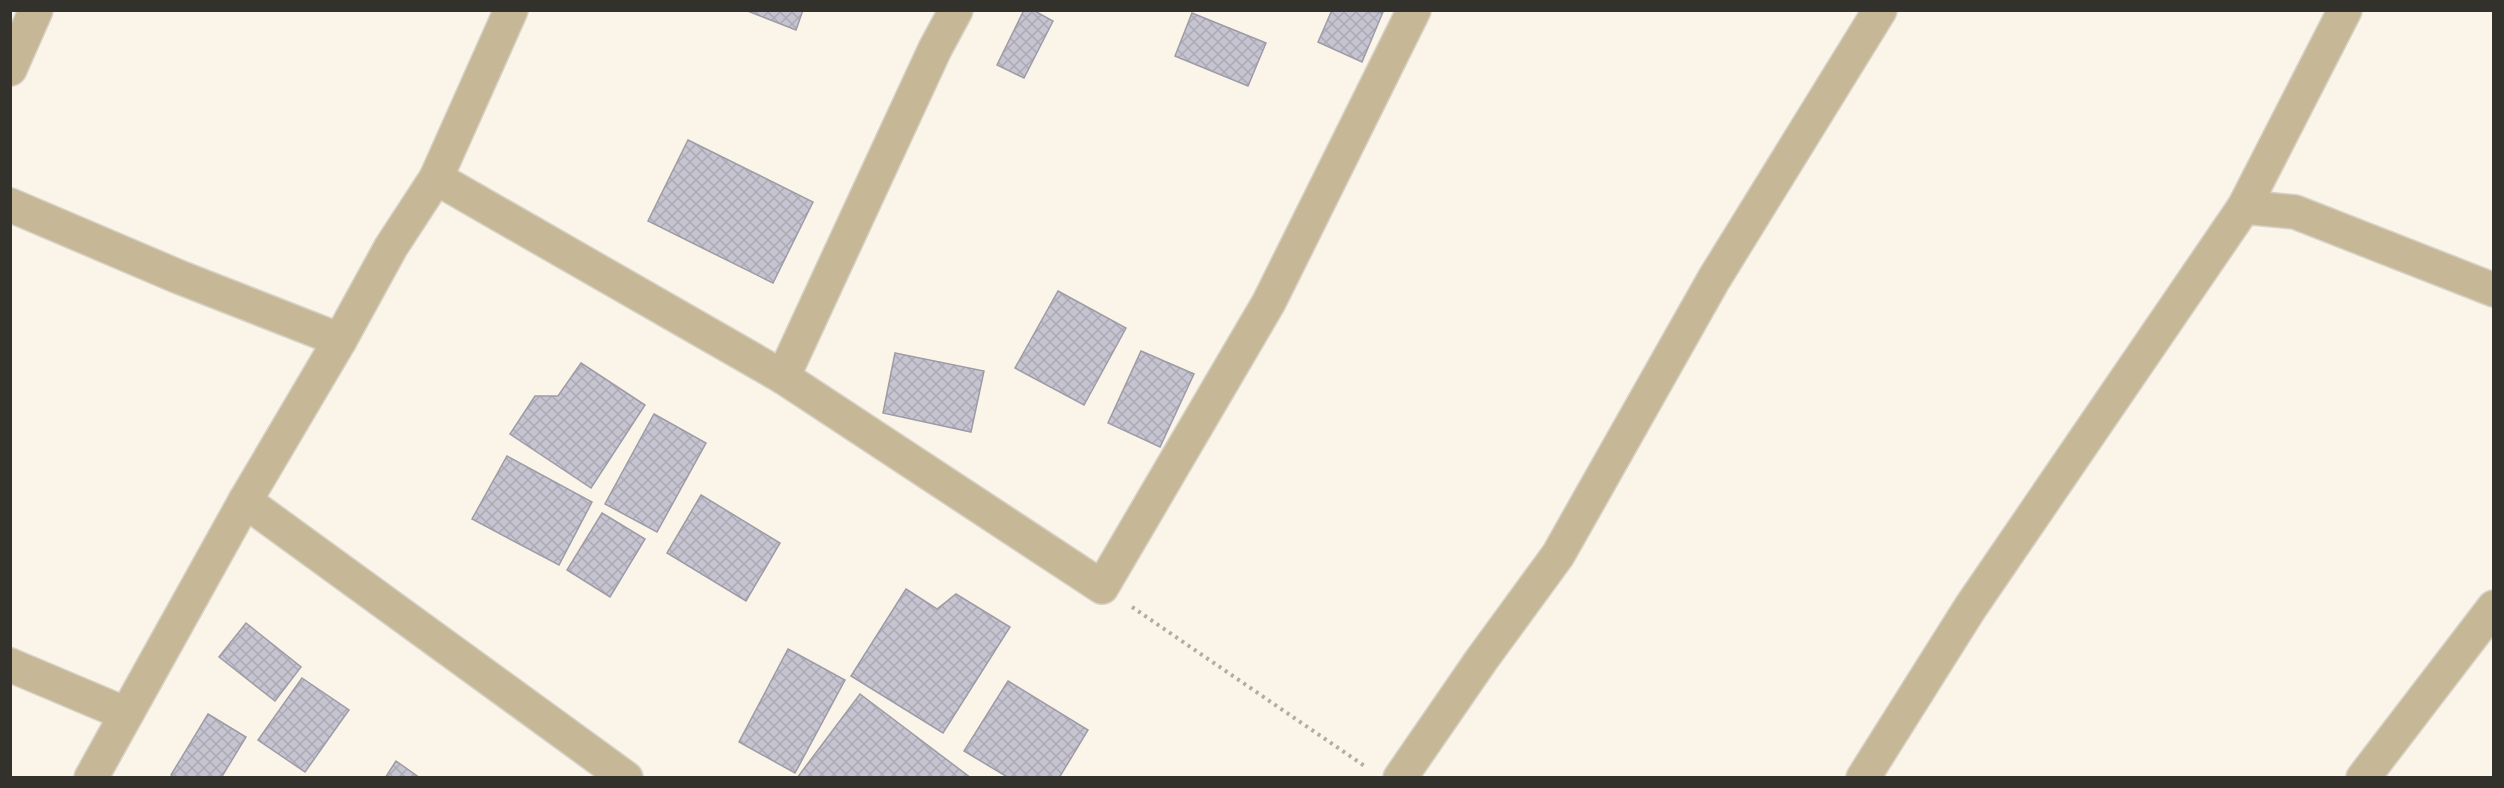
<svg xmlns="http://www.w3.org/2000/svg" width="2504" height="788" font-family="Signika,sans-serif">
<defs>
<pattern id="building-cross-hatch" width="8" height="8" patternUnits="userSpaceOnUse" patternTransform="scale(1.5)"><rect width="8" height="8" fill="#c7c4d1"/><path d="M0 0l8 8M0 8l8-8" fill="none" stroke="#aba9b4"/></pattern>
</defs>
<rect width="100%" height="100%" fill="#fbf5e9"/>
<g fill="url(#building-cross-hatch)" stroke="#9d9ba7" stroke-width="1.5">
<path d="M745 10H803L796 30Z"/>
<path d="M1024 10H1033L1053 21 1024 78 997 65Z"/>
<path d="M1332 10 1383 12 1362 62 1318 42Z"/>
<path d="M1192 13 1266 43 1248 86 1175 56Z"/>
<path d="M688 140 813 202 773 283 648 221Z"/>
<path d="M1058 291 1126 328 1084 405 1015 368Z"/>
<path d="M1141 351 1194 374 1160 447 1108 423Z"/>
<path d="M895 353 984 371 971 432 883 413Z"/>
<path d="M581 363 645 405 591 488 510 434 535 396H558Z"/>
<path d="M654 414 706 443 657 532 605 504Z"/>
<path d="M507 456 592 502 559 565 472 519Z"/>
<path d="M701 495 780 543 746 601 667 553Z"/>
<path d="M602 513 645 539 610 597 567 570Z"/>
<path d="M906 589 937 609 956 594 1010 627 943 733 851 676Z"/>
<path d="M246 623 301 667 275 701 219 657Z"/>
<path d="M788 649 845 680 795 773 739 742Z"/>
<path d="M302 678 349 710 305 772 258 740Z"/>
<path d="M1008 681 1088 730 1059 778H1009L964 751Z"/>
<path d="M860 694 971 778H797Z"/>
<path d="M208 714 246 737 221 778H174L171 775Z"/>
<path d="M396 761 420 778H385Z"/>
</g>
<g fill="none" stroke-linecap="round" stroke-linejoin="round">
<defs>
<g id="minor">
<path d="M10 69 36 10"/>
<path d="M436 178 783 377 1102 587 1269 302 1414 10"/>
<path d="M10 205 179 277 340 340"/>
<path d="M2244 207 2345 10"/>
<path d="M783 377 935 49 956 10"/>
<path d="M245 501 626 778"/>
<path d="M10 665 126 714"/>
<path d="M91 778 245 501 340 340 391 247 436 178 511 10"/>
<path d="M1400 778 1482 659 1558 555 1714 279 1880 10"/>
<path d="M1863 778 1970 608 2244 207 2295 212 2494 290"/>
<path d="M2363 778 2494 607"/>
</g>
</defs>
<use href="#minor" stroke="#d7d2c7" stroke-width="36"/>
<path stroke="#b2ada4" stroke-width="4" stroke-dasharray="3 4.5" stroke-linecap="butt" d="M1132 607 1366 767"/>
<use href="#minor" stroke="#c6b897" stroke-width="33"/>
</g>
<rect width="2504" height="788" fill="none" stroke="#33312c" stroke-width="24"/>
</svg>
